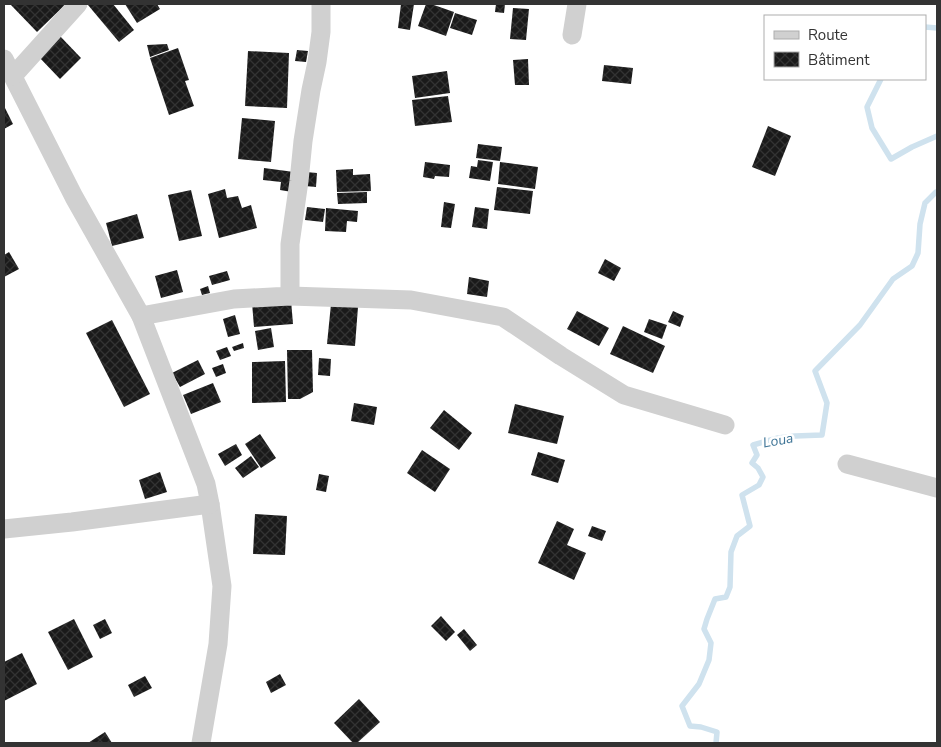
<svg xmlns="http://www.w3.org/2000/svg" width="941" height="747" font-family="'Nunito Sans',sans-serif">
<defs>
<pattern id="building-cross-hatch" width="8" height="8" patternUnits="userSpaceOnUse" patternTransform="scale(1.25)"><rect width="8" height="8" fill="#1a1a1a"/><path d="M0 0l8 8M0 8l8-8" fill="none" stroke="#333"/></pattern>
</defs>
<rect width="100%" height="100%" fill="#fff"/>
<g fill="none" stroke-linecap="round" stroke-linejoin="round">
<g stroke="#cfe2ee" stroke-width="5.5">
<path d="M925 27 937 28"/>
<path d="M881 79 867 107 872 128 891 159 912 147 937 136"/>
<path d="M716 743 717 732 701 727 690 726 682 706 699 684 709 660 711 643 704 629 707 619 715 599 726 597 730 587 731 552 737 536 750 526 742 495 759 485 763 477 758 468 752 463 757 455 753 445 778 438 795 436 822 435 827 403 815 371 860 325 893 279 912 266 918 253 920 224 925 203 936 192H937"/>
</g>
</g>
<g fill="url(#building-cross-hatch)">
<path d="M10 4H66L37 32Z"/>
<path d="M89 4H113L134 30 119 42 88 5Z"/>
<path d="M125 4H157L160 9 137 23Z"/>
<path d="M401 4H414L410 30 398 28Z"/>
<path d="M426 4H431L454 12 446 36 418 26Z"/>
<path d="M496 4H505L504 13 495 12Z"/>
<path d="M513 8 529 9 526 40 510 39Z"/>
<path d="M455 13 477 20 472 35 450 28Z"/>
<path d="M59 35 81 58 60 79 38 56Z"/>
<path d="M167 44 169 50 150 57 147 45Z"/>
<path d="M178 48 189 80 185 81 194 106 169 115 150 58Z"/>
<path d="M297 50 308 51 306 62 295 61Z"/>
<path d="M248 51 289 53 287 108 245 106Z"/>
<path d="M528 59 529 85H515L513 60Z"/>
<path d="M604 65 633 68 631 84 602 81Z"/>
<path d="M447 71 450 93 415 98 412 76Z"/>
<path d="M448 96 452 122 415 126 412 100Z"/>
<path d="M4 106 13 124 4 129Z"/>
<path d="M242 118 275 121 271 162 238 159Z"/>
<path d="M768 126 791 136 775 176 752 167Z"/>
<path d="M478 144 502 147 500 161 476 158Z"/>
<path d="M478 160 493 162 490 181 469 178 471 166 477 167Z"/>
<path d="M425 162 450 165 449 177 435 176 434 179 423 177Z"/>
<path d="M500 162 538 167 535 189 498 184Z"/>
<path d="M264 168 294 172 292 192 280 190 281 182 263 180Z"/>
<path d="M353 169V175L370 174 371 191 337 192 336 170Z"/>
<path d="M306 172 317 173 316 187 305 186Z"/>
<path d="M497 187 533 191 530 214 494 210Z"/>
<path d="M225 189 227 198 238 196 242 208 251 205 257 228 219 238 208 194Z"/>
<path d="M191 190 202 236 179 241 168 195Z"/>
<path d="M367 192V203L338 204 337 193Z"/>
<path d="M444 202 455 204 451 228 441 227Z"/>
<path d="M307 207 325 209 323 222 305 220Z"/>
<path d="M475 207 489 209 487 229 472 227Z"/>
<path d="M326 208 358 211 357 222 347 221 346 232 325 231Z"/>
<path d="M137 214 144 238 112 246 106 223Z"/>
<path d="M9 252 19 269 4 277V255Z"/>
<path d="M605 259 621 268 614 281 598 273Z"/>
<path d="M177 270 183 292 161 298 155 276Z"/>
<path d="M227 271 230 280 212 285 209 276Z"/>
<path d="M469 277 489 281 487 297 467 294Z"/>
<path d="M208 286 210 293 202 295 200 289Z"/>
<path d="M291 300 293 324 254 327 252 303Z"/>
<path d="M331 304 358 307 355 346 327 344Z"/>
<path d="M577 311 609 328 599 346 567 329Z"/>
<path d="M673 311 684 316 680 327 668 322Z"/>
<path d="M235 315 240 334 228 337 223 319Z"/>
<path d="M649 319 667 325 662 339 644 332Z"/>
<path d="M112 320 150 394 124 407 86 333Z"/>
<path d="M623 326 665 346 653 373 610 354Z"/>
<path d="M271 328 274 347 258 350 255 331Z"/>
<path d="M243 343 244 348 234 351 232 347Z"/>
<path d="M227 347 231 356 220 360 216 351Z"/>
<path d="M287 350H312L313 392 300 399H288Z"/>
<path d="M319 358 331 359 330 376 318 375Z"/>
<path d="M198 360 205 374 180 387 172 373Z"/>
<path d="M285 361 286 402 252 403V362Z"/>
<path d="M223 364 226 373 216 377 212 368Z"/>
<path d="M213 383 221 402 191 414 183 395Z"/>
<path d="M354 403 377 407 374 425 351 421Z"/>
<path d="M515 404 564 416 557 444 508 433Z"/>
<path d="M444 410 472 433 459 450 430 428Z"/>
<path d="M260 434 276 458 261 468 245 444Z"/>
<path d="M236 444 242 455 225 466 218 454Z"/>
<path d="M422 450 450 469 435 492 407 473Z"/>
<path d="M538 452 565 460 558 483 531 475Z"/>
<path d="M251 456 259 467 243 478 235 468Z"/>
<path d="M160 472 167 492 145 499 139 480Z"/>
<path d="M319 474 329 476 326 492 316 490Z"/>
<path d="M255 514 287 516 285 555 253 554Z"/>
<path d="M557 521 574 529 567 545 586 553 574 580 538 563Z"/>
<path d="M592 526 606 531 602 541 588 536Z"/>
<path d="M441 616 455 632 446 641 431 626Z"/>
<path d="M74 619 93 657 68 670 48 632Z"/>
<path d="M105 619 112 633 100 639 93 625Z"/>
<path d="M464 629 477 645 470 651 457 635Z"/>
<path d="M22 653 37 684 4 701V662Z"/>
<path d="M280 674 286 685 271 693 266 682Z"/>
<path d="M145 676 152 688 134 697 128 685Z"/>
<path d="M359 699 380 722 357 743H353L334 723Z"/>
<path d="M105 732 112 743H88Z"/>
</g>
<g fill="none" stroke-linecap="round" stroke-linejoin="round">
<g stroke="#d0d0d0" stroke-width="19">
<path d="M572 35 577 4"/>
<path d="M4 59 74 197 141 316 206 484 210 504 222 586 218 644 201 743"/>
<path d="M13 76 78 4"/>
<path d="M290 296 411 300 503 317 561 356 624 395 725 425"/>
<path d="M141 316 234 299 290 296V244L299 181 303 141 311 90 317 62 321 32V4"/>
<path d="M847 464 937 488"/>
<path d="M4 529 72 522 210 504"/>
</g>
</g>
<g text-anchor="middle" stroke-width="5" stroke-linejoin="round" paint-order="stroke">
<g font-size="14" font-style="italic" fill="#3f7597" stroke="#fff">
<text transform="translate(778 440) rotate(-10)" y="5">Loua</text>
</g>
</g>
<rect width="941" height="747" fill="none" stroke="#333333" stroke-width="10"/>
<rect x="764" y="15" width="162" height="65" fill="#ffffff" stroke="#adadad"/>
<rect x="774" y="31" width="25" height="8" fill="#d0d0d0" stroke="#adadad"/>
<text x="808" y="40" font-size="15" fill="#333333">Route</text>
<rect x="774" y="52" width="25" height="15" fill="url(#building-cross-hatch)" stroke="#adadad"/>
<text x="808" y="65" font-size="15" fill="#333333">Bâtiment</text>
</svg>
